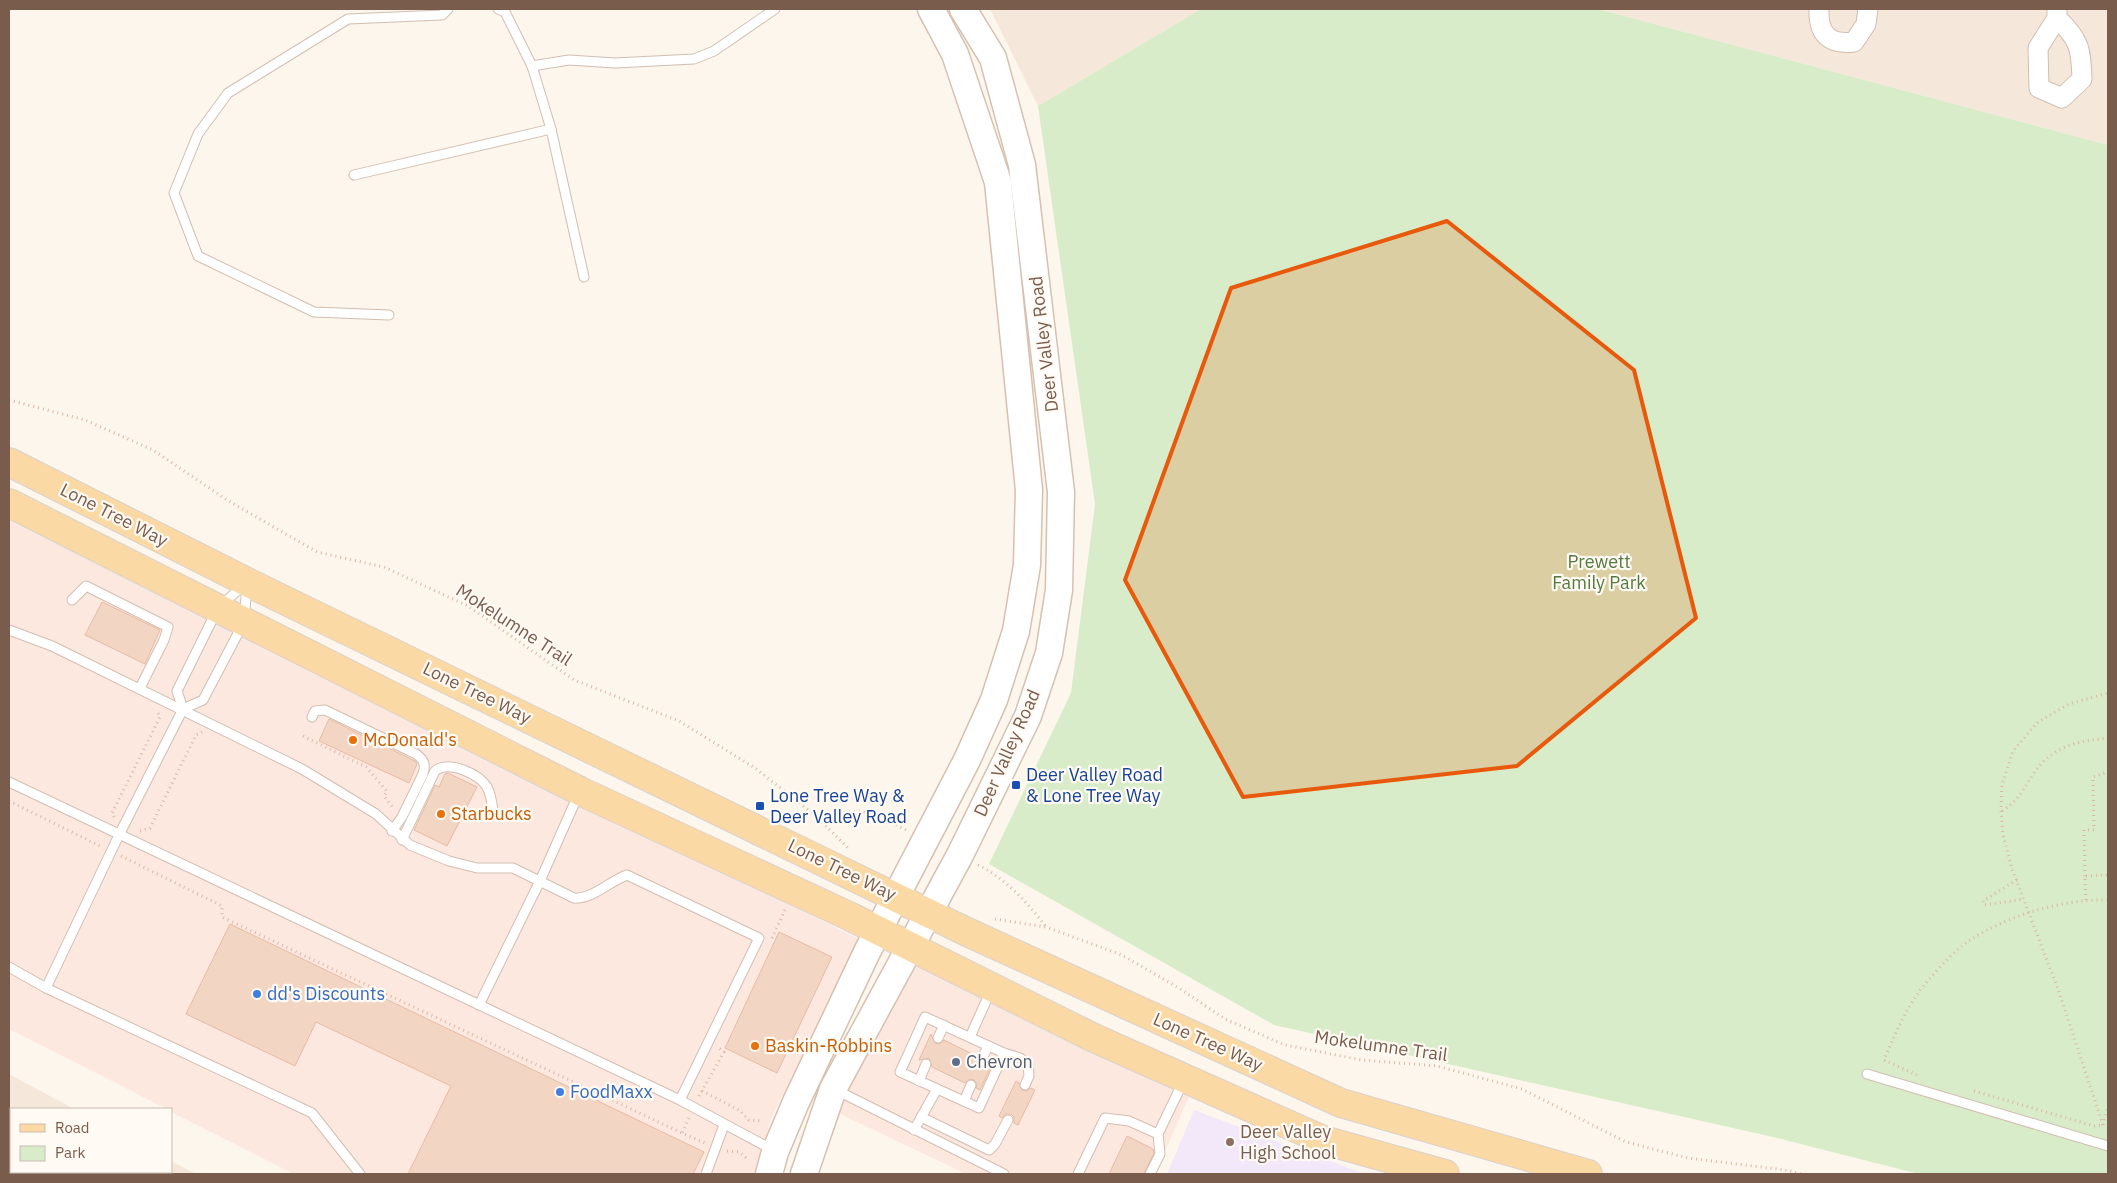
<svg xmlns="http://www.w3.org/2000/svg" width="2117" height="1183" font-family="'IBM Plex Sans',sans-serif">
<rect width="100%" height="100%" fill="#fdf6ec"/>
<g fill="#f5e8da">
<path d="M990 9H1201L1038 106Z"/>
<path d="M1598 9H2108V145Z"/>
<path d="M9 1074 74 1109H11V1172H171V1161L196 1174H9Z"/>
</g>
<g fill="#fde8e0">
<path d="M9 521 266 644 859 939 770 1121 758 1174H294L171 1112V1109H167L9 1029Z"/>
<path d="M913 963 1191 1092 1155 1174H966L834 1111Z"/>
</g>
<path fill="#f3e8fa" d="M1194 1110 1365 1174H1167Z"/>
<path fill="#d8ecc9" d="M1201 9H1598L2108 145V1174H1919L1773 1137 1274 1025 989 864 1071 693 1095 504 1038 106Z"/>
<g fill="#f3d5c3" stroke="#e6bba3">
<path d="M102 602 160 630 145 664 85 635Z"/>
<path d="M329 719 415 761 417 764 409 783 319 741Z"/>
<path d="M448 773 477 787 447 846 414 830 435 785 439 787 445 774Z"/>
<path d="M230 924 704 1152 693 1174H408L451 1086 316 1022 295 1066 186 1014Z"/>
<path d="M779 932 832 957 777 1073 725 1048Z"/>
<path d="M931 1034 935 1043 939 1044 944 1040 976 1056 979 1064 983 1065 988 1061 992 1064 980 1090 976 1088 977 1084 974 1080 970 1079 965 1083 932 1067 929 1058 919 1060Z"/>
<path d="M1016 1081 1019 1083 1022 1090 1026 1091 1031 1088 1035 1090 1018 1125 1014 1123V1117L1011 1114H1005L1002 1118 999 1116Z"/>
<path d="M1127 1136 1153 1149 1154 1153 1144 1174H1109Z"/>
</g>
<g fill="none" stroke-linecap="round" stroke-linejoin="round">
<defs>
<g id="lane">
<path d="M498 9 505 12 532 66 551 129 584 277"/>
<path d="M532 66 569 60 615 63 694 59 714 51 775 9"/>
<path d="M354 175 551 129"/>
<path d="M389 315 314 312 198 256 174 193 198 134 228 93 348 19 442 15 448 9"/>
<path d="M72 600 86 586 168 627 164 640 140 688"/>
<path d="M9 630 52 646 302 769 376 814 410 845 449 861 477 868H513L574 898C591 900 610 881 627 875L759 938 680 1100"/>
<path d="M183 709 177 691 218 608 245 584"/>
<path d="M312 717 315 711 325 710 416 754C424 760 426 764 423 774L402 817 392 831"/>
<path d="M9 782 680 1100 773 1150"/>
<path d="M402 840 435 771C449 760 479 774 487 787 491 794 492 803 493 811"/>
<path d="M9 967 46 988 312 1113 360 1174"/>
<path d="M46 988 119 835 183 709 203 700 244 622 247 585"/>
<path d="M479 1005 540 881 579 793"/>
<path d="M925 1017 1004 1053 979 1108 900 1072Z"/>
<path d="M970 1037 991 990"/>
<path d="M938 1038 944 1025"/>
<path d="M1004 1053 1020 1058 1028 1064 1029 1076 1025 1085"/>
<path d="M982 1059 988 1046"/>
<path d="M1867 1074 2108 1146"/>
<path d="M919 1081 926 1064"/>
<path d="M836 1090 1004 1174"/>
<path d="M964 1101 971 1085"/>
<path d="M921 1117 989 1150 995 1144 1008 1120"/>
<path d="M914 1130 937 1089"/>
<path d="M706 1174 724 1125"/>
<path d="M1078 1174 1105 1118 1129 1121 1158 1134"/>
<path d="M1150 1174 1160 1154 1158 1134 1184 1080"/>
</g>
<g id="street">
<path d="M1819 9C1818 34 1829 45 1854 42L1866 24 1868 9"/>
<path d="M2057 9V18L2038 48 2039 88 2062 98 2082 79C2081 49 2080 40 2057 18"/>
</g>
<g id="secondary">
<path d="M769 1174 775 1152 796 1102 867 952 967 760 994 700 1016 631 1027 565 1029 490 998 182 955 54 931 9"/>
<path d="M804 1174 833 1089 960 855 1028 716 1049 653 1059 590 1061 492 1022 165 993 58 963 9"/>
</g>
<g id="primary">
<path d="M9 462 247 582 965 931 1341 1103 1588 1174"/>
<path d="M9 503 580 791 849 916 1094 1038 1323 1140 1445 1174"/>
</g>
</defs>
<use href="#lane" stroke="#d1beb0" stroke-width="11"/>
<use href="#street" stroke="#d1beb0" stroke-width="21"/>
<use href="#secondary" stroke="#d6c0b0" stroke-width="29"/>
<use href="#primary" stroke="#dad1cd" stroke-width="30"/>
<g stroke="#d9b8a5" stroke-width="3" stroke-dasharray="1 4" stroke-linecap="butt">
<path d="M9 400 85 420 153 450 227 500 317 552 384 567 468 606 574 680 679 721 755 768 816 816 848 848"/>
<path d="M303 736 366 767 387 791 384 796 393 808"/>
<path d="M9 801 102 847"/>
<path d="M2002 811C2017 802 2023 790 2032 776 2050 747 2076 741 2108 738"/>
<path d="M814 815 860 811 880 817 908 831"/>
<path d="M114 817 112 813 160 717 158 713"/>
<path d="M140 831 150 828 196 735 202 732"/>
<path d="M121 856 222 906V917L682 1133"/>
<path d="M978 865C1005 878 1028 903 1046 927"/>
<path d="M2085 876 2084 830H2094L2093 777 2108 772"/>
<path d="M2017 880 1983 901 1984 905 2024 899"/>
<path d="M2086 900 2085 876 2108 875"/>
<path d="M995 919 1046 927 1122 955 1182 990 1225 1019 1285 1045 1362 1060 1437 1066 1522 1089 1626 1142 1688 1158 1785 1170 1801 1174"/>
<path d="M772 938 785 910"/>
<path d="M1917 1075 1884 1060C1894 1036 1904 1013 1919 992 1927 980 1955 950 1967 942 2006 916 2061 899 2108 900"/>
<path d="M702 1091 739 1110 749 1120 761 1121"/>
<path d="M1974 1091 2094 1126 2103 1125"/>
<path d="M699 1096 724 1052 719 1048"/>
<path d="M689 1118 682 1133 705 1143"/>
<path d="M2103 1125 2058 989 2012 869 2003 834 2001 811 2002 785 2013 751 2038 722 2069 704 2108 693"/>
<path d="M2103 1125 2108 1107"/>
<path d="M727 1151 739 1152 749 1160"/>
</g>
<use href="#lane" stroke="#fff" stroke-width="9"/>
<use href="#street" stroke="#fff" stroke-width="19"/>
<use href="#secondary" stroke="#fff" stroke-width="26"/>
<use href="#primary" stroke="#fbd9a5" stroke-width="28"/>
</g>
<path fill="#e8590c" fill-opacity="0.2" stroke="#e8590c" stroke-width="4" stroke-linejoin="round" d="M1447 221 1634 370 1696 618 1517 766 1243 797 1125 580 1231 288Z"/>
<g fill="#e8710a" stroke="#fffaf3" stroke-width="2">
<circle cx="353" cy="740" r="5"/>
<circle cx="441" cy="814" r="5"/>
<circle cx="755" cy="1046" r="5"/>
</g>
<g fill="#1a4fb4" stroke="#fffaf3" stroke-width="2">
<rect x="1011" y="780" width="10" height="10" rx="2.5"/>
<rect x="755" y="801" width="10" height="10" rx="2.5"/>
</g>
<g fill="#3f7fe0" stroke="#fffaf3" stroke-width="2">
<circle cx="257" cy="994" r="5"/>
<circle cx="560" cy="1092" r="5"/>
</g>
<circle fill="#5c6f8a" stroke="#fffaf3" stroke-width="2" cx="956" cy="1062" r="5"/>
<circle fill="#8d6e63" stroke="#fffaf3" stroke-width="2" cx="1230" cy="1142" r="5"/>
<g text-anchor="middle" stroke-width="4.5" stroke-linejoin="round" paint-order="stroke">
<g font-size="18" fill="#7a5c4d" stroke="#fffaf3">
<text transform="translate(1044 344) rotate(-97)" y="6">Deer Valley Road</text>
<text transform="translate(114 515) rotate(27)" y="6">Lone Tree Way</text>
<text transform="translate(514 625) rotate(33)" y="6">Mokelumne Trail</text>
<text transform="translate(477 693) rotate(26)" y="6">Lone Tree Way</text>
<text transform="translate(1007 753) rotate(-66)" y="6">Deer Valley Road</text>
<text transform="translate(842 870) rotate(26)" y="6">Lone Tree Way</text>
<text transform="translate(1208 1042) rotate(24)" y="6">Lone Tree Way</text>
<text transform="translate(1381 1046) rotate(8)" y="6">Mokelumne Trail</text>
</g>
<g font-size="18" fill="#537a41" stroke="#fffaf3">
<text x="1599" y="568">Prewett<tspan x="1599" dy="21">Family Park</tspan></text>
</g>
<g font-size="18" fill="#c56008" stroke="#fffaf3" text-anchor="start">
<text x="363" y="746">McDonald's</text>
<text x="451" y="820">Starbucks</text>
<text x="765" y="1052">Baskin-Robbins</text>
</g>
<g font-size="18" fill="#164399" stroke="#fffaf3" text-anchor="start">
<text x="1026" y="781">Deer Valley Road<tspan x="1026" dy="21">&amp; Lone Tree Way</tspan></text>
<text x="770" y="802">Lone Tree Way &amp;<tspan x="770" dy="21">Deer Valley Road</tspan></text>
</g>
<g font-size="18" fill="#366cbe" stroke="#fffaf3" text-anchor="start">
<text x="267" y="1000">dd's Discounts</text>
<text x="570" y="1098">FoodMaxx</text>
</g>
<g font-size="18" fill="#4e5e75" stroke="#fffaf3" text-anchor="start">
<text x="966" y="1068">Chevron</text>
</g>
<g font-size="18" fill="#785e54" stroke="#fffaf3" text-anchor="start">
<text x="1240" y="1138">Deer Valley<tspan x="1240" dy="21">High School</tspan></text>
</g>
</g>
<rect width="2117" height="1183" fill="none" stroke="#7a5c4d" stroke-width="20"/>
<rect x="10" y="1108" width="162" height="65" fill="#fffaf3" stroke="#cabbb1"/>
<rect x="20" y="1124" width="25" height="8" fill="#fbd9a5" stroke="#cabbb1"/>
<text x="55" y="1133" font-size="15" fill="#7a5c4d">Road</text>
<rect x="20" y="1146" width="25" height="15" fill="#d8ecc9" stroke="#cabbb1"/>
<text x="55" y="1158" font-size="15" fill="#7a5c4d">Park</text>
</svg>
